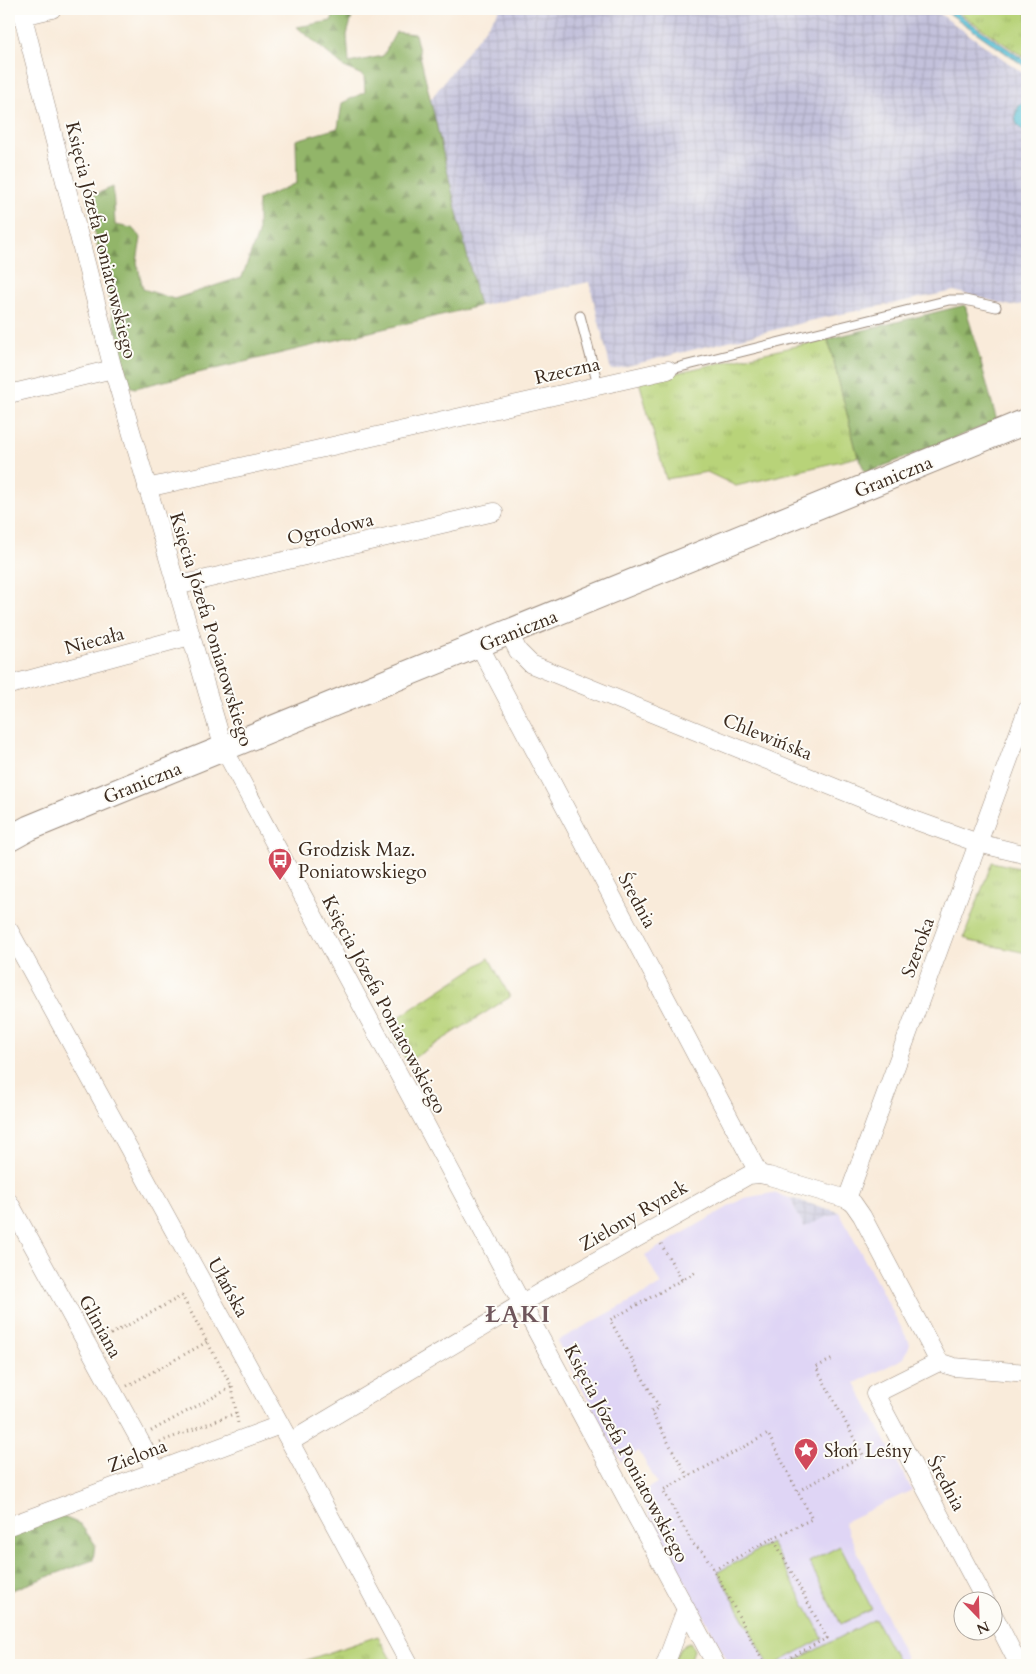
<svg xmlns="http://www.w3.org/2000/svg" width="1036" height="1674" font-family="Cardo,serif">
<defs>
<pattern id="industrial-grid" width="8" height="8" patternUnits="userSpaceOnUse" patternTransform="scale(1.25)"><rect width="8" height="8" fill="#c3c1db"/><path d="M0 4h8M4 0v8" fill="none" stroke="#a8a6bc"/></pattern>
<pattern id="grass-tufts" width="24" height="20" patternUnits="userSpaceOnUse" patternTransform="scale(1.25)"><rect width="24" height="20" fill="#b8d379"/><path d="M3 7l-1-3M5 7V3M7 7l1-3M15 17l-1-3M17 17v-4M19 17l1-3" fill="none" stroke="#9fb568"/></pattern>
<pattern id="forest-firs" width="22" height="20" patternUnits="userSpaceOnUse" patternTransform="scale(1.25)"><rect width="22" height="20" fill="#92b569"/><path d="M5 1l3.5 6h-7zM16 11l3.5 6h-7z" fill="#789356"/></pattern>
<pattern id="water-ripples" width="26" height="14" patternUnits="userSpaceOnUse" patternTransform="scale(1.25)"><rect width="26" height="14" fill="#59bfd6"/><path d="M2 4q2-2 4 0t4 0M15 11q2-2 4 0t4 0" fill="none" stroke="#4b9bad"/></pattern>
</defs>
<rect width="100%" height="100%" fill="#fdfcf7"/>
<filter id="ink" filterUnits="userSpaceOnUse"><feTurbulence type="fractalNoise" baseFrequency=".02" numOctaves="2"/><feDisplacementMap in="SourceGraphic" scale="10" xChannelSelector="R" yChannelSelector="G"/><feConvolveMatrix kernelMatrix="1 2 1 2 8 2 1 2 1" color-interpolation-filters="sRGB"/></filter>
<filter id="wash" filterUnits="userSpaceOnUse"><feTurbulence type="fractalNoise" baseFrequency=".0096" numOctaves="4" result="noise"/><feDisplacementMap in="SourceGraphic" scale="20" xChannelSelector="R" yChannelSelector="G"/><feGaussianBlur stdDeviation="1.12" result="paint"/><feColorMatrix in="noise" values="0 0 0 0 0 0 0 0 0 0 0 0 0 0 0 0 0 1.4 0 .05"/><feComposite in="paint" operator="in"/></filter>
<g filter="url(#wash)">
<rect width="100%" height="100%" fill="#f9ebda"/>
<path fill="#dfd5f5" d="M773 1193 790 1198 804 1226 839 1212 910 1344 904 1358 855 1383 912 1490 844 1522 909 1665H730L638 1494 657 1483 639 1451 621 1462 557 1341 661 1285 645 1255 744 1198Z"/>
<g fill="url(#industrial-grid)">
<path d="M500 9H933L1027 76V303L1012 306 954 291 822 318 611 370 589 282 479 306 430 100Z"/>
<path d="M790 1198 839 1212 804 1227Z"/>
</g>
<g fill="url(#grass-tufts)" stroke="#7a7e4c">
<path d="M954 9H1027V60L1022 56Z"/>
<path d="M828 339 858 457 736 486 707 472 666 479 639 381Z"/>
<path d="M992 862 1027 870V953L970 941 964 937Z"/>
<path d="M489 958 510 997 407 1062 387 1025Z"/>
<path d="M378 1636 394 1665H294L304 1661Z"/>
<path d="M690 1643 694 1650 689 1665H673C677 1655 679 1645 690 1643Z"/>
</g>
<g fill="url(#forest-firs)" stroke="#667044">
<path d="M336 9H354L347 35 349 63 383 56 396 32 415 34 479 306 135 388 128 386 87 198 113 187 115 225 132 228 141 238 137 262 143 289 174 299 242 277 258 234V200L297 183 296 140 338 128 342 103 365 92 364 76 344 67 297 27 331 21Z"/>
<path d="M965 305 997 421 866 473 858 457 828 339Z"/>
<path d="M61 1516 80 1524 95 1544 93 1560 9 1591V1536Z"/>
</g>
<g fill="#b8d379" stroke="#7a7e4c">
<path d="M771 1543 823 1638 774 1665H769L718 1572Z"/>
<path d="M840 1546 872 1609 841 1624 809 1562Z"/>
<path d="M875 1619 900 1665H787Z"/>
</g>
<g fill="url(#water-ripples)" stroke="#4a747a">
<path d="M943 9H951L1027 62V68Z"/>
<path d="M1027 100V133C1011 126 1012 107 1027 100Z"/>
</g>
</g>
<g filter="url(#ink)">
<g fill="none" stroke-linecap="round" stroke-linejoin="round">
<defs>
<g id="lane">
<path d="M580 316 598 385"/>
<path d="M668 370 949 300H965L996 307"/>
</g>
<g id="street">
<path d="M21 9 113 369 224 749 716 1665"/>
<path d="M23 16 52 9"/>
<path d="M9 394 113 369"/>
<path d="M147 488 668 370"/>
<path d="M176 586 494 512"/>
<path d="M509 633 518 651 531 664 917 821 978 843 1027 855"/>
<path d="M479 645 759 1174"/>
<path d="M9 685 190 636"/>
<path d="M9 930 290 1442 410 1665"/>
<path d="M847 1199 1027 710"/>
<path d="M9 1202 156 1470"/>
<path d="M939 1362 875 1394 986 1602"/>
<path d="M939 1362 954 1367 1027 1373"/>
<path d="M290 1442 546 1289 749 1175 759 1174 769 1176 847 1199 853 1203 862 1216 939 1362"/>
<path d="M9 1526 280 1425"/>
<path d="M994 1616 1019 1665"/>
<path d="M665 1665 686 1609"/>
</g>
<path id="secondary" d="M9 839 29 828 114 793 1027 421"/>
</defs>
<use href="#lane" stroke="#9a8a7c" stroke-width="11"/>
<use href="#street" stroke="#9a8a7c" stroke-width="19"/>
<use href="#secondary" stroke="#9a8a7c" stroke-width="27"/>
<g stroke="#9a8a7c" stroke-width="3" stroke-dasharray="1 4" stroke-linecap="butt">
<path d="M661 1244 682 1280"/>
<path d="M102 1339 182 1296 232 1387 238 1424"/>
<path d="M127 1386 207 1342"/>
<path d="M151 1431 232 1387"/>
<path d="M160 1442 236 1413"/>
<path d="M688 1477 651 1412 659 1407 610 1320 696 1272"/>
<path d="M798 1491 863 1455 816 1367 833 1359"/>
<path d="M714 1570 773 1538"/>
<path d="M765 1665 714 1570 704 1553 693 1544 663 1490 768 1434 812 1519 773 1538 827 1638 776 1665"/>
</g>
<use href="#lane" stroke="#fff" stroke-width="9"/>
<use href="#street" stroke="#fff" stroke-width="18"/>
<use href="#secondary" stroke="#fff" stroke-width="25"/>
</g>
</g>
<defs>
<symbol id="bus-pin" viewBox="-11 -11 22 30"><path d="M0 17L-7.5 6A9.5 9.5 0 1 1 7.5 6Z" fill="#d1495b" stroke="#fdfcf7"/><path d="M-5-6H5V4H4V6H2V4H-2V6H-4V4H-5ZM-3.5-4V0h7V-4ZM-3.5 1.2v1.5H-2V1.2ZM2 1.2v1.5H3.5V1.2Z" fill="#fff"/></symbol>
<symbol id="sight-pin" viewBox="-11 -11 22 30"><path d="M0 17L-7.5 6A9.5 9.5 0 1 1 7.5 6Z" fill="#d1495b" stroke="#fdfcf7"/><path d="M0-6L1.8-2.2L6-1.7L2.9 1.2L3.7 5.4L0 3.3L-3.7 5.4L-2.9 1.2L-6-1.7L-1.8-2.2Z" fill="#fff"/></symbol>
</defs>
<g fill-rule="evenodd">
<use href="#bus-pin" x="266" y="846" width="28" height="38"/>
<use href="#sight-pin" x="792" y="1436" width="28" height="38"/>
</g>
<g text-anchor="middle" stroke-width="4" stroke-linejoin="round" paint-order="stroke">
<g font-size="19" fill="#3b2a1e" stroke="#fdfcf7">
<text transform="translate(102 240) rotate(76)" y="7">Księcia Józefa Poniatowskiego</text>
<text transform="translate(567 370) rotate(-13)" y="7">Rzeczna</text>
<text transform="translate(893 476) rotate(-22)" y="7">Graniczna</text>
<text transform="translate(330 528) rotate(-13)" y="7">Ogrodowa</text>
<text transform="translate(212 629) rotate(73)" y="7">Księcia Józefa Poniatowskiego</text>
<text transform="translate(518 630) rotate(-22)" y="7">Graniczna</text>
<text transform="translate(94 640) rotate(-15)" y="7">Niecała</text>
<text transform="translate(768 736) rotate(22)" y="7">Chlewińska</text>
<text transform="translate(142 782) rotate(-22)" y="7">Graniczna</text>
<text transform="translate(638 900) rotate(62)" y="7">Średnia</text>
<text transform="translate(917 947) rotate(-70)" y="7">Szeroka</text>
<text transform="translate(385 1004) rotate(62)" y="7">Księcia Józefa Poniatowskiego</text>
<text transform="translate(633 1215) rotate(-30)" y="7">Zielony Rynek</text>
<text transform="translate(229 1287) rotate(61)" y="7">Ułańska</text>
<text transform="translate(101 1326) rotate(61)" y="7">Gliniana</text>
<text transform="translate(627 1453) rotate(62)" y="7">Księcia Józefa Poniatowskiego</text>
<text transform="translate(137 1455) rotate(-21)" y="7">Zielona</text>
<text transform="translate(947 1483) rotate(62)" y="7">Średnia</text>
</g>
<g font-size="19" fill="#3b2a1e" stroke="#fdfcf7" text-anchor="start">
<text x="298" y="856">Grodzisk Maz.<tspan x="298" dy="22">Poniatowskiego</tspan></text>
<text x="824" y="1457">Słoń Leśny</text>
</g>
<g font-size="24" font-weight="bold" letter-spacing="1" fill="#6f565c" stroke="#fdfcf7">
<text x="518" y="1322">ŁĄKI</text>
</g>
</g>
<rect width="1036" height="1674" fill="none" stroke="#fdfcf7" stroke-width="30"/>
<g transform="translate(978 1616) rotate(157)"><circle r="24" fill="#fdfcf7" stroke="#afa8a0"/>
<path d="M0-4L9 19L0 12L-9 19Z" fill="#d1495b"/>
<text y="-8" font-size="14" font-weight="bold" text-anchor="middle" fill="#3b2a1e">N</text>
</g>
</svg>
